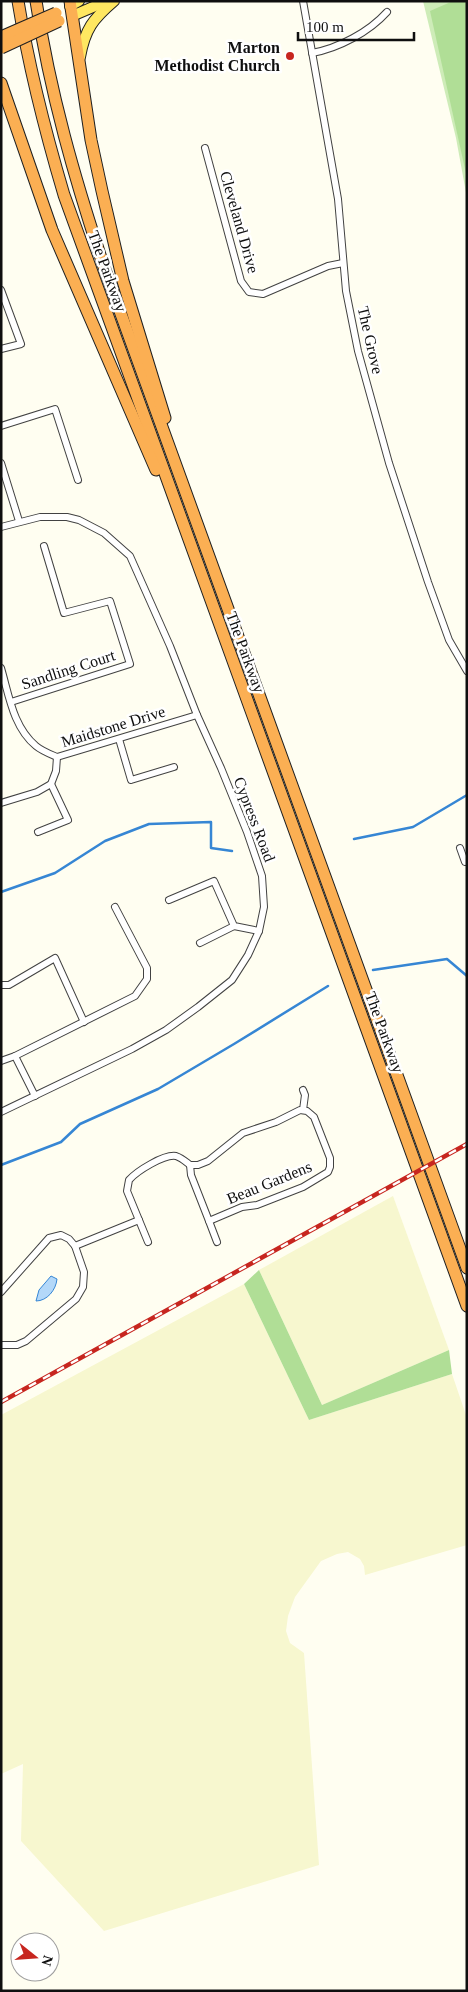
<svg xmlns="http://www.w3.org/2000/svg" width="468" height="1992" font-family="'Times New Roman',serif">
<rect width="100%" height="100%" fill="#fffef1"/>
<g fill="#f7f7cf">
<path d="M393 1196 449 1350 322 1405 259 1270Z"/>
<path d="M244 1284 309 1420 452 1374 467 1418V1545L365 1575 364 1566 360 1559 348 1552 337 1554 321 1561 295 1597 288 1616 286 1631 290 1643 304 1653 319 1865 104 1931 21 1841 23 1764 1 1774V1415Z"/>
</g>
<path fill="#ceecb8" d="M423 1H467V198L456 138Z"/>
<g fill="#b0de96">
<path d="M453 1H467V178L430 11Z"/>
<path d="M259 1270 322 1405 449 1350 452 1374 309 1420 244 1284Z"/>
</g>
<path fill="#b3d8f9" stroke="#3686d4" d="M51 1276 57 1279C56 1290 47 1301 36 1301L39 1290Z"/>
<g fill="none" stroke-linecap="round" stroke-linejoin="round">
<g stroke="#3686d4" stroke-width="2.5">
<path d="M354 839 413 827 467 795"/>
<path d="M1 892 55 873 105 841 149 824 211 822V848L232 851"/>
<path d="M373 970 447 959 467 976"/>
<path d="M1 1165 61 1142 80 1124 158 1089 234 1044 328 986"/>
</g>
<defs>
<g id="street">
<path d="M303 1 338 199 346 291 358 351 389 463 428 582 449 640 467 671"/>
<path d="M312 53C339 48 369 32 387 12"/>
<path d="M205 148 241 281 249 292 263 294 328 266 343 263"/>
<path d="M1 290 21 344 1 349"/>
<path d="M1 426 55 409 78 480"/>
<path d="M1 463 19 521"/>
<path d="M1 527 40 517H67L79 520 104 533 130 556 170 646 197 715 221 768 247 832 262 876 264 907 259 931 248 955 232 980 198 1007 166 1030 132 1049 1 1112"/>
<path d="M1 668C9 695 13 727 36 746 42 751 50 754 57 757L197 715"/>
<path d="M11 702 130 664 110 601 64 613 44 546"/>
<path d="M119 739 131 780 174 767"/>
<path d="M1 803 37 792 51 784 56 771 57 757"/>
<path d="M38 832 68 820 51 784"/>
<path d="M460 848 465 862"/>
<path d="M169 900 214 881 234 926 259 931"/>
<path d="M200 943 234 926"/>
<path d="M1 985H9L55 958 84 1022"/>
<path d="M1 1061 15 1056"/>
<path d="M303 1090 305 1095 303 1110"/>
<path d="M35 1096 15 1056 135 996 147 979V968L115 907"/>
<path d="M300 1110 307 1111 314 1117 330 1158V1167L328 1172 303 1187 257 1205 242 1207 209 1221 191 1175 190 1165H198L208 1161 243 1133 276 1122Z"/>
<path d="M209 1221 217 1242"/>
<path d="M148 1242 127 1191 129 1180C137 1171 164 1154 176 1156 182 1158 186 1162 190 1165"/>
<path d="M75 1246 139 1220"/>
<path d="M1 1292 49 1238 61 1235 69 1239 75 1246 84 1272 83 1287 76 1299 26 1341 17 1345H1"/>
</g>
<g id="primary">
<path d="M70 6 79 1"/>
<path d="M72 16 107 1"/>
<path d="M80 57C85 29 93 19 114 1"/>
</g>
<g id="highway">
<path d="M18 1C29 68 45 131 64 195L467 1306"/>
<path d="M36 1C50 93 75 180 104 267L467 1268"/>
<path d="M70 1 91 140 102 191 123 281 165 418"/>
<path d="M1 83 52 230 156 470"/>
</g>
</defs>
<use href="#street" stroke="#424242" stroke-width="8"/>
<use href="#primary" stroke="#202020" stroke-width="12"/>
<use href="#highway" stroke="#202020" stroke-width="13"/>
<use href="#street" stroke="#fff" stroke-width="6"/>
<use href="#primary" stroke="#ffe761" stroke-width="10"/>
<use href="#highway" stroke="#fbaf53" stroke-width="11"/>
<defs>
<path id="rail" d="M1 1402 467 1144"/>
</defs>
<use href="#rail" stroke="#c7261f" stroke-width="4.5"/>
<use href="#rail" stroke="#fff" stroke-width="2.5" stroke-dasharray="8" stroke-linecap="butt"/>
<defs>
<g id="highway-bridge">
<path d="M1 37 56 13"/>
<path d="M1 48 59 21"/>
</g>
</defs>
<use href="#highway-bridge" stroke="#202020" stroke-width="13" stroke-linecap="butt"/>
<use href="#highway-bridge" stroke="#fbaf53" stroke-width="11"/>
</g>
<circle fill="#c7261f" stroke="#fff" stroke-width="2" cx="290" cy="56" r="5"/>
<g text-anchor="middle" stroke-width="5" stroke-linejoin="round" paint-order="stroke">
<g font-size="16" font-weight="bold" fill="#0f0f0f" stroke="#fff" text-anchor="end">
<text x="280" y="53">Marton<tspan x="280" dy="18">Methodist Church</tspan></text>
</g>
<g font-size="16" fill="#0f0f0f" stroke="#fff">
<text transform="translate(240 222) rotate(74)" y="6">Cleveland Drive</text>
<text transform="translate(108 271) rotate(70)" y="6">The Parkway</text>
<text transform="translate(371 340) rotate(77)" y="6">The Grove</text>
<text transform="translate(246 652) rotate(70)" y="6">The Parkway</text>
<text transform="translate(68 669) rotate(-18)" y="6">Sandling Court</text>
<text transform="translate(113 726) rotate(-17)" y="6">Maidstone Drive</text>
<text transform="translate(255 819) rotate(69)" y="6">Cypress Road</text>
<text transform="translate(385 1032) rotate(70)" y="6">The Parkway</text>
<text transform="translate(269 1182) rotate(-22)" y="6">Beau Gardens</text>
</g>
</g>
<rect width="468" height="1992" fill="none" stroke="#0f0f0f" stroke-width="5"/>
<g transform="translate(35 1957) rotate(107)"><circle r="24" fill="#ffffff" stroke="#9f9f9f"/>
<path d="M0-4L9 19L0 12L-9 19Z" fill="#c7261f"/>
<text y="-8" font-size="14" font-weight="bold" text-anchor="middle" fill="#0f0f0f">N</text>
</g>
<path d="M298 32v8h116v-8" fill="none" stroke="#0f0f0f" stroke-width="2.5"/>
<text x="306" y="32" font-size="15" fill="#0f0f0f" stroke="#ffffff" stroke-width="4" paint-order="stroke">100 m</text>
</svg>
